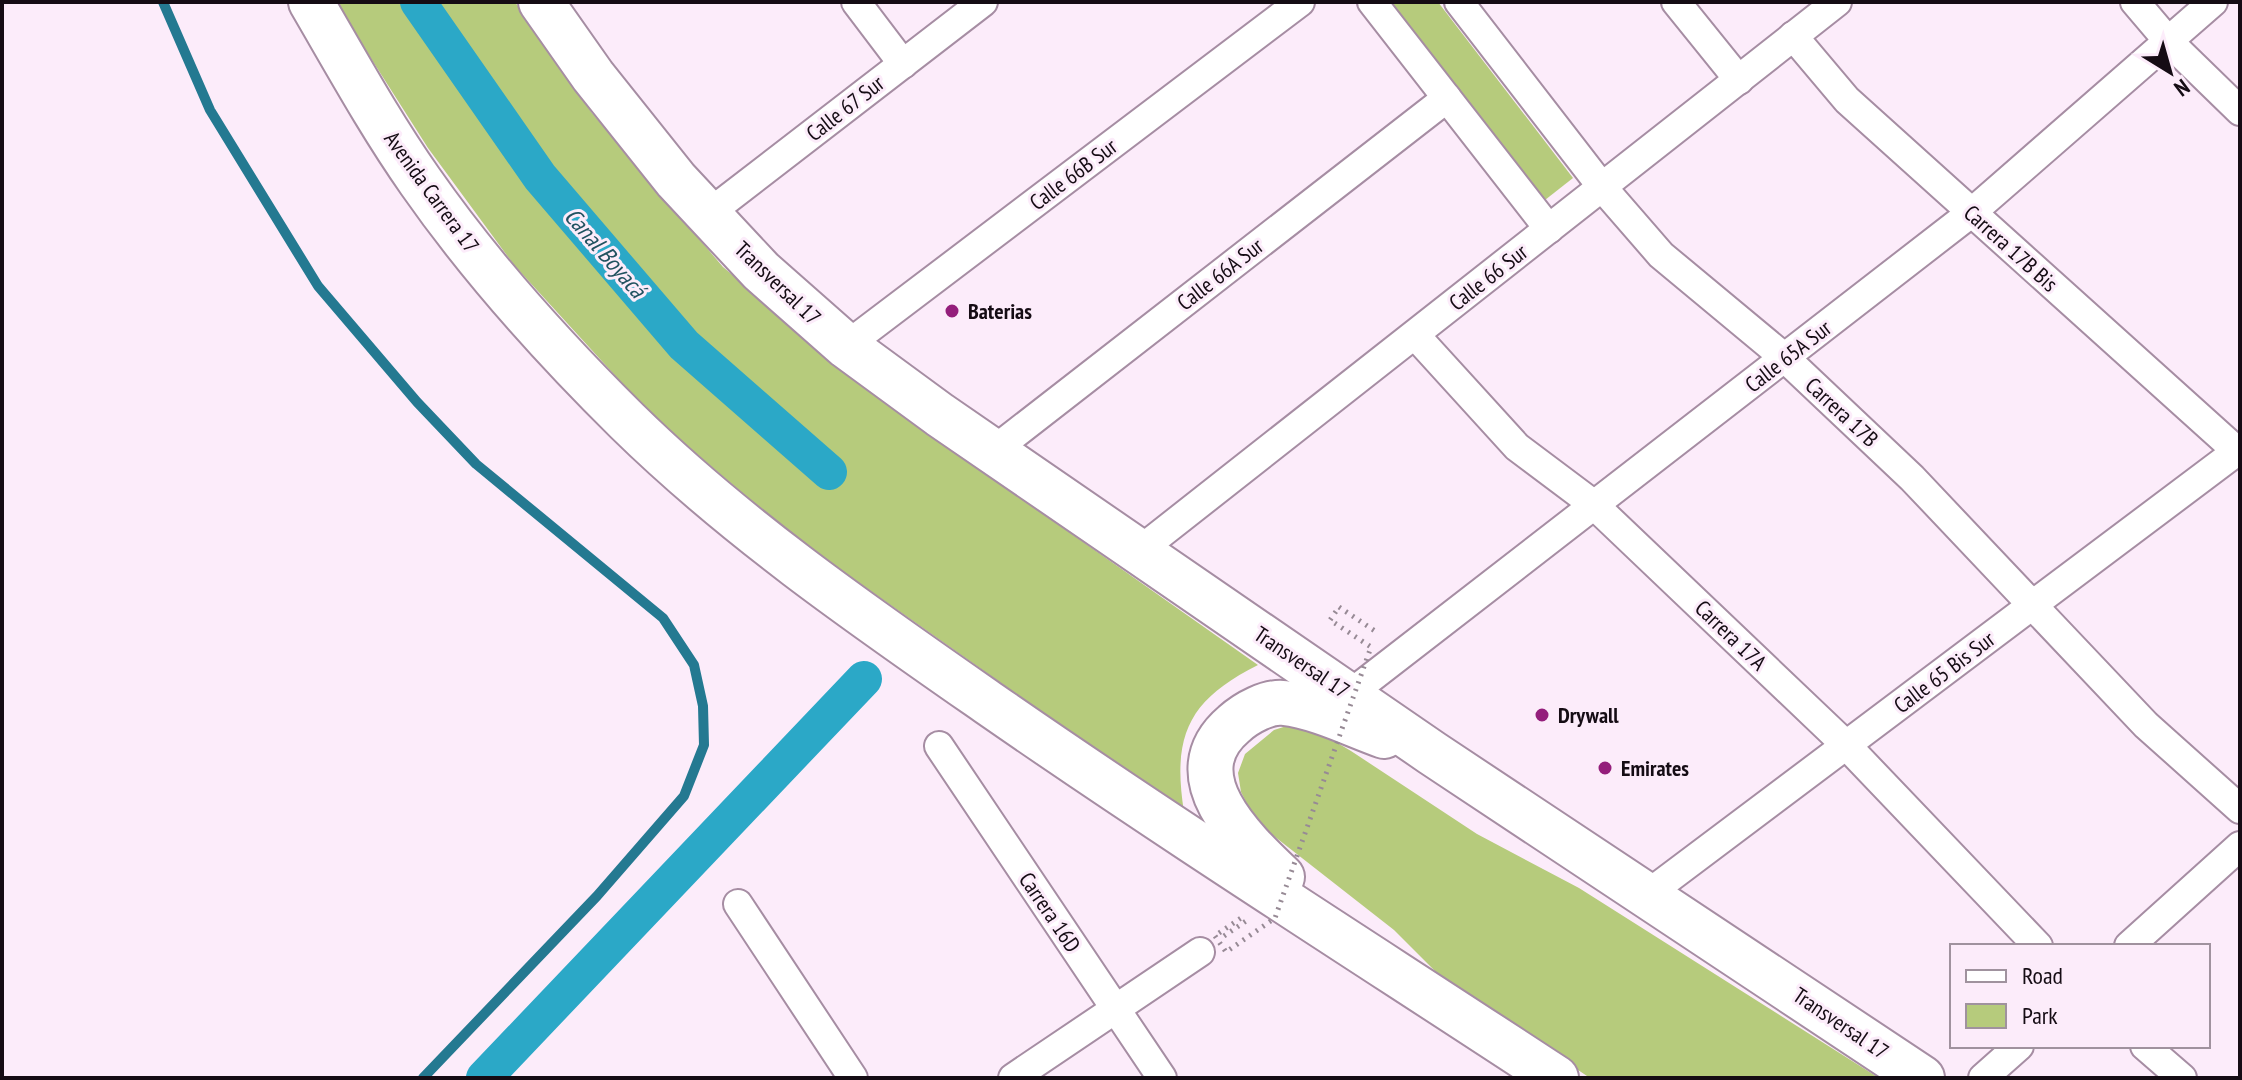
<svg xmlns="http://www.w3.org/2000/svg" width="2242" height="1080" font-family="'PT Sans Narrow',sans-serif">
<rect width="100%" height="100%" fill="#fcecfa"/>
<g fill="#b6cb7c">
<path d="M335 2H515L592 113 723 267 877 397 1258 665C1188 700 1172 736 1184 812L794 537 652 416 514 265 428 148Z"/>
<path d="M1391 2H1438L1573 178 1545 200Z"/>
<path d="M1293 724 1319 732 1351 751 1477 834 1579 888 1879 1078H1590L1445 981 1394 930 1270 833 1251 812 1241 792 1238 773 1245 754 1274 730Z"/>
</g>
<g fill="none" stroke-linecap="round" stroke-linejoin="round">
<path stroke="#247991" stroke-width="10" d="M163 2 210 110 318 286 417 402 476 464 663 618 694 665 703 706 704 745 684 796 597 896 423 1078"/>
<g stroke="#2ba8c7" stroke-width="36">
<path d="M418 2 540 177 684 345 829 472"/>
<path d="M484 1078 864 679"/>
</g>
<defs>
<g id="minor">
<path d="M856 2 903 64"/>
<path d="M1372 2 1549 229"/>
<path d="M1459 2 1602 187 1661 255 1785 358 1912 478 2146 725 2240 809"/>
<path d="M1676 2 1739 80"/>
<path d="M2135 2 2169 42 2240 111"/>
<path d="M1793 36 1847 100 2237 451"/>
<path d="M708 214 983 2"/>
<path d="M1415 335 1517 447 1593 504 1846 745 2038 946"/>
<path d="M846 346 1300 2"/>
<path d="M993 451 1447 98"/>
<path d="M1139 551 1837 2"/>
<path d="M1350 694 1971 213 2213 2"/>
<path d="M939 746 1162 1078"/>
<path d="M1648 894 2240 449"/>
<path d="M738 904 853 1078"/>
<path d="M2129 946 2240 846"/>
<path d="M2145 1046 2182 1078"/>
<path d="M1013 1078 1200 952"/>
<path d="M1983 1078 2019 1046"/>
</g>
<g id="trunk">
<path d="M311 2C346 62 380 124 420 181 480 267 553 348 627 421 737 529 865 617 990 704 1176 833 1367 954 1556 1078"/>
<path d="M541 2 593 76 676 180 761 271 846 346 940 415 1432 753 1922 1078"/>
<path d="M1282 877C1243 840 1174 775 1234 724 1246 713 1268 701 1284 703 1318 707 1353 725 1384 736"/>
</g>
</defs>
<use href="#minor" stroke="#a68da3" stroke-width="32"/>
<use href="#trunk" stroke="#a68da3" stroke-width="48"/>
<g stroke="#978a95" stroke-width="5" stroke-dasharray="2 6" stroke-linecap="butt">
<path d="M1339 607 1378 633"/>
<path d="M1219 933 1241 918"/>
<path d="M1224 936 1246 921"/>
</g>
<use href="#minor" stroke="#fff" stroke-width="28"/>
<use href="#trunk" stroke="#fff" stroke-width="44"/>
<path stroke="#978a95" stroke-width="5" stroke-dasharray="2 6" stroke-linecap="butt" d="M1215 936 1226 952 1275 918 1371 647 1330 620 1339 607"/>
</g>
<g fill="#941e7b" stroke="#fcecfa" stroke-width="3">
<circle cx="952" cy="311" r="8"/>
<circle cx="1542" cy="715" r="8"/>
<circle cx="1605" cy="768" r="8"/>
</g>
<g text-anchor="middle" stroke-width="6" stroke-linejoin="round" paint-order="stroke">
<g font-size="22" fill="#150c14" stroke="#fcecfa">
<text transform="translate(845 108) rotate(-38)" y="8">Calle 67 Sur</text>
<text transform="translate(1073 174) rotate(-37)" y="8">Calle 66B Sur</text>
<text transform="translate(432 192) rotate(54)" y="8">Avenida Carrera 17</text>
<text transform="translate(2011 248) rotate(42)" y="8">Carrera 17B Bis</text>
<text transform="translate(1220 274) rotate(-38)" y="8">Calle 66A Sur</text>
<text transform="translate(1488 277) rotate(-38)" y="8">Calle 66 Sur</text>
<text transform="translate(778 283) rotate(44)" y="8">Transversal 17</text>
<text transform="translate(1788 356) rotate(-38)" y="8">Calle 65A Sur</text>
<text transform="translate(1842 412) rotate(43)" y="8">Carrera 17B</text>
<text transform="translate(1731 635) rotate(44)" y="8">Carrera 17A</text>
<text transform="translate(1302 662) rotate(34)" y="8">Transversal 17</text>
<text transform="translate(1944 672) rotate(-37)" y="8">Calle 65 Bis Sur</text>
<text transform="translate(1050 912) rotate(56)" y="8">Carrera 16D</text>
<text transform="translate(1841 1023) rotate(34)" y="8">Transversal 17</text>
</g>
<g font-size="22" font-weight="bold" fill="#150c14" stroke="#fcecfa" text-anchor="start">
<text x="968" y="319">Baterias</text>
<text x="1558" y="723">Drywall</text>
<text x="1621" y="776">Emirates</text>
</g>
<g font-size="24" font-style="italic" fill="#215260" stroke="#fcecfa">
<text transform="translate(605 253) rotate(49)" y="8">Canal Boyacá</text>
</g>
</g>
<rect width="2242" height="1080" fill="none" stroke="#150c14" stroke-width="8"/>
<rect x="1950" y="944" width="260" height="104" fill="#fcecfa" stroke="#a0929e" stroke-width="2"/>
<rect x="1966" y="970" width="40" height="12" fill="#ffffff" stroke="#a0929e" stroke-width="2"/>
<text x="2022" y="984" font-size="24" fill="#150c14">Road</text>
<rect x="1966" y="1004" width="40" height="24" fill="#b6cb7c" stroke="#a0929e" stroke-width="2"/>
<text x="2022" y="1024" font-size="24" fill="#150c14">Park</text>
<g transform="translate(2170 72) rotate(143)" stroke="#fcecfa" stroke-width="6" paint-order="stroke">
<path d="M0-6L14 30L0 20L-14 30Z" fill="#150c14"/>
<text y="-12" font-size="22" font-weight="bold" text-anchor="middle" fill="#150c14">N</text>
</g>
</svg>
